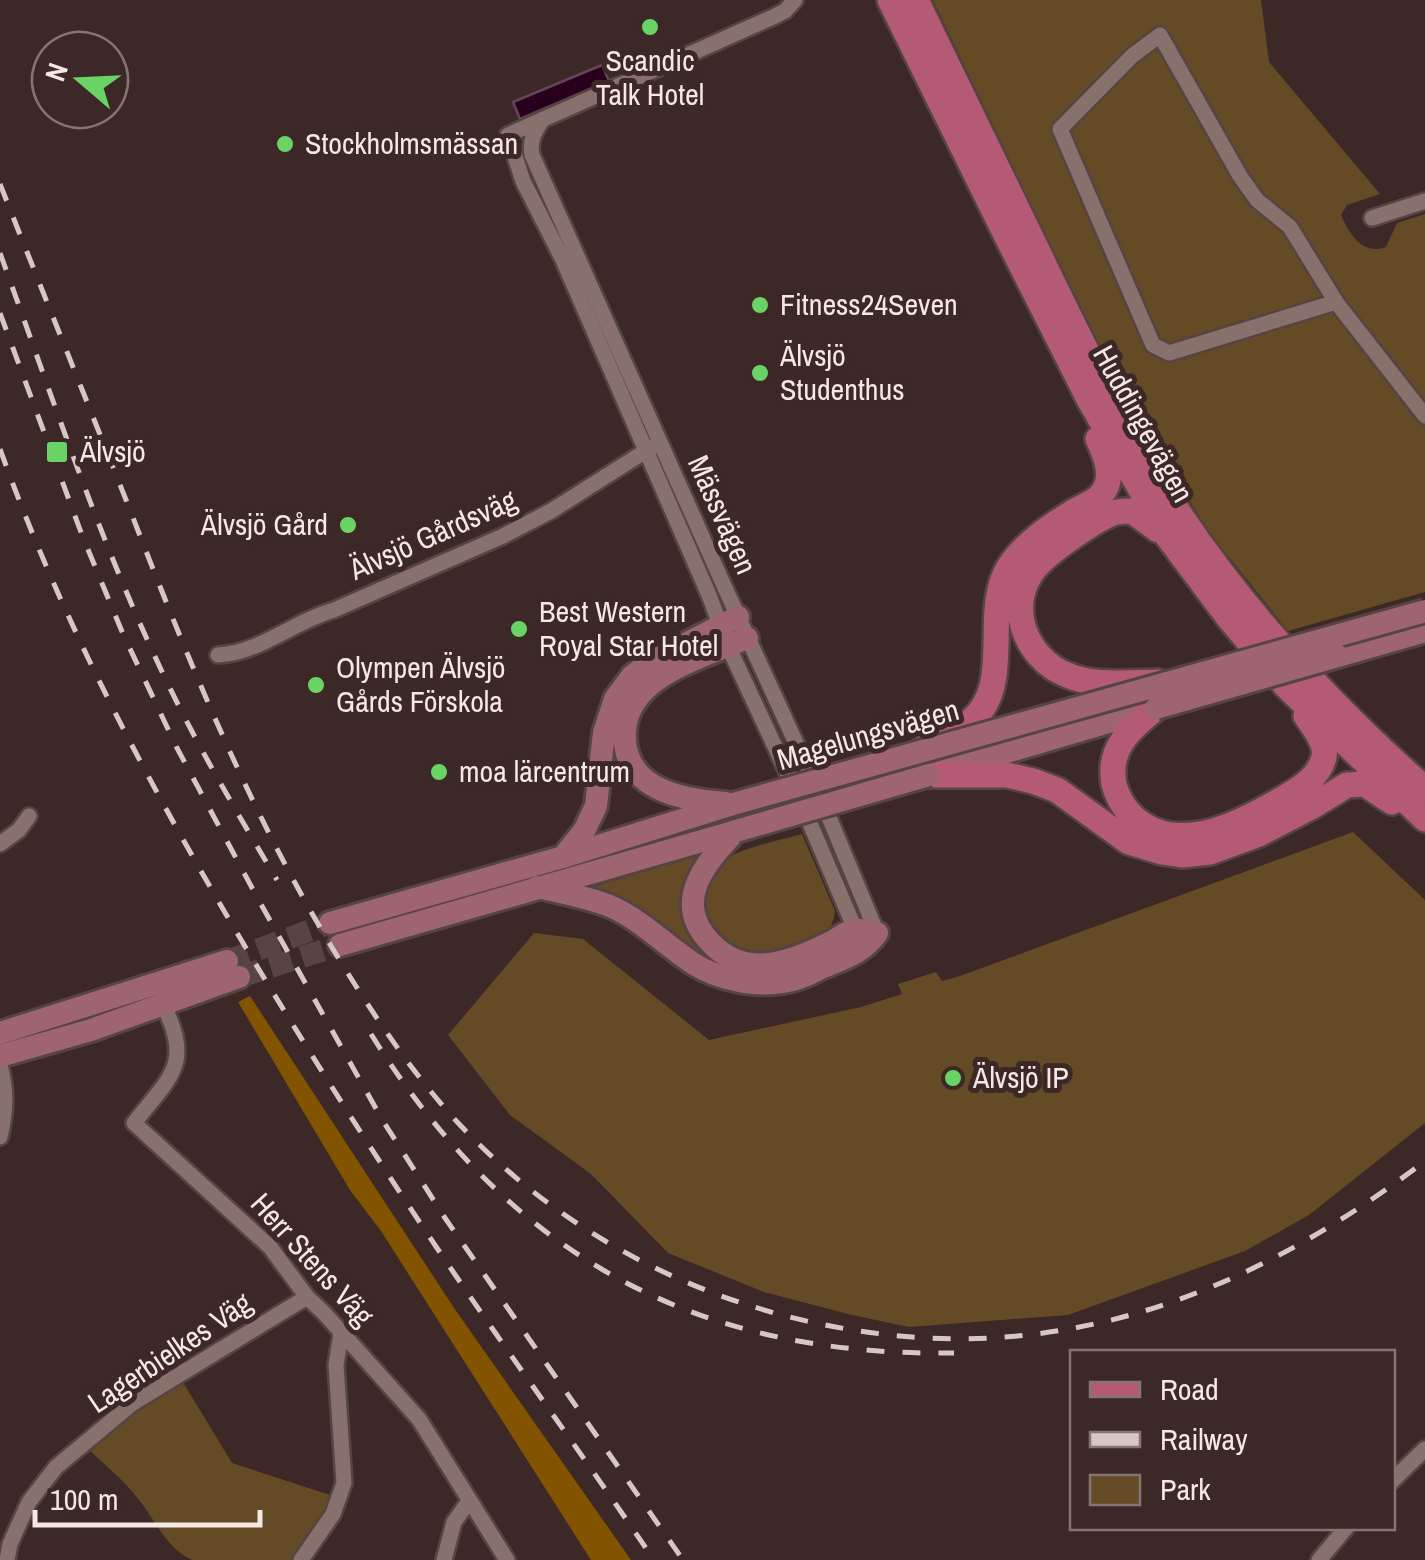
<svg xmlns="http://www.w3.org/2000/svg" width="1425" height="1560" font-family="'Archivo Narrow',sans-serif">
<rect width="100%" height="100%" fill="#3c2826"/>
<g fill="#654a26">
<path d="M933 0H1261L1269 62 1380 194 1347 205 1341 215C1349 234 1363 256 1386 247L1397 223 1425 214V592L1288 631 1209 532 1141 422 1090 328Z"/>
<path d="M1353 832 1425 900V1123L1309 1215 1245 1251 1068 1315 909 1327 852 1315 764 1292 668 1253 591 1174 510 1115 448 1035 534 933 583 939 709 1040 861 1007 902 994 898 984 936 972 942 981 960 976Z"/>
<path d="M802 834 835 911C834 918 832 927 826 932 812 945 764 956 745 952 717 946 697 915 707 888 712 876 716 864 729 857 743 848 784 839 802 834Z"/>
<path d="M696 856C681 896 674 925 711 954L707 960 586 889Z"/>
<path d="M181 1379 232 1463 333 1496 326 1516 294 1560H192C167 1549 155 1520 139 1500 125 1481 105 1465 88 1449Z"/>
</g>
<path fill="#825400" d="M250 996 454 1308 631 1560H591L381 1231 350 1190 238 1002Z"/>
<path fill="#28001e" stroke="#66455a" stroke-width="2.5" d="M602 65 609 81 520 119 513 102Z"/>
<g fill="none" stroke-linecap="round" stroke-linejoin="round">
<g stroke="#584543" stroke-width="22" stroke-dasharray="22 11" stroke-linecap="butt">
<path d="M227 961 330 923"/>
<path d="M239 977 340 945"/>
</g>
<defs>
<g id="street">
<path d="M795 0 785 11 773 17 508 135 523 181 563 260 709 595 728 646 800 800 858 936"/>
<path d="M543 119C535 131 529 140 532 155L725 588 819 793 877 933"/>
<path d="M1372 218 1425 201"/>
<path d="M1336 302 1290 227 1257 200 1240 176 1160 35 1132 56 1060 129 1153 345 1169 353 1336 302 1425 416"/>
<path d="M218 655C260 653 294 621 334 610L503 536 551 511 652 447"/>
<path d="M0 844 19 830 29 816"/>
<path d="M163 1005C194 1064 169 1078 134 1123L270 1247 307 1297 324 1313 419 1419 507 1560"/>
<path d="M0 1065C7 1091 6 1111 0 1137"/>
<path d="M1392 1481 1425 1449"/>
<path d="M7 1560 10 1544 29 1502 56 1467 133 1403 307 1297"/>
<path d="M301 1560 333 1514 344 1483 336 1365 341 1333"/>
<path d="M444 1560 454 1522 469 1501"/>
<path d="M1319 1560 1346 1528"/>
</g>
<g id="secondary">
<path d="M1338 656 1425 631"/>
<path d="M942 771 1156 708"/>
<path d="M725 803C681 800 621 789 625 731 626 713 636 697 650 685 675 664 717 651 747 638"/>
<path d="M563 857 584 831 596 806 604 733 615 699 632 676 652 661 738 617"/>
<path d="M538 887C563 893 589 897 612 907 643 921 666 946 694 964 718 979 755 987 783 982 796 980 808 975 819 969 842 959 862 954 877 933 870 932 860 929 854 930 847 931 839 938 833 941 809 953 779 967 752 964 737 963 721 954 711 943 671 903 705 862 736 831"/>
<path d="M330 923 563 857 733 804"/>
<path d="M340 945 733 832"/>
<path d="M0 1033 227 961"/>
<path d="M0 1056 91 1030 239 977"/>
</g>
<g id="primary">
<path d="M890 0 1006 235 1090 401 1168 537 1228 617 1287 687 1425 819"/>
<path d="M916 0C956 84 997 168 1038 252 1074 327 1111 403 1154 474 1226 592 1321 697 1425 789"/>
<path d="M1158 682C1128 682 1095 687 1067 675 1025 658 1005 606 1035 568 1047 553 1099 516 1117 512 1122 511 1127 511 1132 511L1158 530"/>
<path d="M1156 708C1131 728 1107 748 1114 784 1117 797 1124 808 1133 817 1175 855 1233 827 1275 803 1293 793 1319 780 1324 757 1327 744 1314 727 1306 716"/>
<path d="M924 748C939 739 958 731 971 721 1015 685 981 611 1009 567 1025 543 1049 527 1073 512 1081 507 1093 503 1100 496 1116 480 1106 456 1098 439"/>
<path d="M929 775H1007L1033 781 1057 790 1129 842 1162 852 1182 855 1210 852 1259 834 1311 807 1347 785 1365 784 1392 802"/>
</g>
</defs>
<use href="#street" stroke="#554442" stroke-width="20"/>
<use href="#secondary" stroke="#554442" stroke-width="28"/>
<use href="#primary" stroke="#554442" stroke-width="30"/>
<use href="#street" stroke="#88706d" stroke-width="15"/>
<use href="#secondary" stroke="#9e6571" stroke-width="22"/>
<use href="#primary" stroke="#b45a74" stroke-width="25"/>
<g stroke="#d6c7c6" stroke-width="5" stroke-dasharray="18 18" stroke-linecap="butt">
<path d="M0 184C43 293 87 401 130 510 192 670 256 827 347 972 381 1026 417 1079 461 1126 572 1243 721 1315 882 1334 1086 1359 1265 1283 1425 1161"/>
<path d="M0 253C52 396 100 543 166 680 199 749 238 814 277 880"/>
<path d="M0 313 82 535 123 634 177 748 258 899 383 1121 445 1218 683 1560"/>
<path d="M0 449C65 630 156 798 255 963 331 1088 410 1211 494 1331 547 1407 602 1483 654 1560"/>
<path d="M371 1034C508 1254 694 1357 954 1353"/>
</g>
<defs>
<g id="secondary-bridge">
<path d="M1156 708 1338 656"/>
<path d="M733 804 1425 611"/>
<path d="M736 831 929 775"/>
</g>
</defs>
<use href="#secondary-bridge" stroke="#554442" stroke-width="28" stroke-linecap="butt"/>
<use href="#secondary-bridge" stroke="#9e6571" stroke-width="22"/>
</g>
<g fill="#69d465" stroke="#3c2826" stroke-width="4">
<circle cx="650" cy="27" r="10"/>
<circle cx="285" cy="144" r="10"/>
<circle cx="760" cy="305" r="10"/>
<circle cx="760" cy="373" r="10"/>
<rect x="45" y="440" width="24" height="24" rx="5"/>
<circle cx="348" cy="525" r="10"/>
<circle cx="519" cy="629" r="10"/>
<circle cx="316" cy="685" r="10"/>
<circle cx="439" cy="772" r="10"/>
<circle cx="953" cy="1078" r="10"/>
</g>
<g text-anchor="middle" stroke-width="10" stroke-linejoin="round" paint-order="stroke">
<g font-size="30" fill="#f5e7e6" stroke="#3c2826" text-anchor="start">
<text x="650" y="71" text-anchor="middle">Scandic<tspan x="650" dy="34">Talk Hotel</tspan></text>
<text x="305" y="154">Stockholmsmässan</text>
<text x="780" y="315">Fitness24Seven</text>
<text x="780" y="366">Älvsjö<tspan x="780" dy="34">Studenthus</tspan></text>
<text x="80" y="462">Älvsjö</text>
<text x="328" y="535" text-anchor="end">Älvsjö Gård</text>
<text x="539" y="622">Best Western<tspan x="539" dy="34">Royal Star Hotel</tspan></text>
<text x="336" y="678">Olympen Älvsjö<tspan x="336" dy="34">Gårds Förskola</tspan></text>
<text x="459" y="782">moa lärcentrum</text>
<text x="973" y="1088">Älvsjö IP</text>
</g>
<g font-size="30" fill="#f5e7e6" stroke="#3c2826">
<text transform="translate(1143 424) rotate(61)" y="10">Huddingevägen</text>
<text transform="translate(722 515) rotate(66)" y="10">Mässvägen</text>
<text transform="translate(433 535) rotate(-24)" y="10">Älvsjö Gårdsväg</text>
<text transform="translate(868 735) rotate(-16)" y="10">Magelungsvägen</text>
<text transform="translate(312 1260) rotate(48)" y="10">Herr Stens Väg</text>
<text transform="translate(170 1353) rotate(-34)" y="10">Lagerbielkes Väg</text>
</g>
</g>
<rect x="1070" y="1350" width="325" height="180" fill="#3c2826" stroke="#867473" stroke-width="2.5"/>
<rect x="1090" y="1382" width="50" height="15" fill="#b45a74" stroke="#867473" stroke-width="2.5"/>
<text x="1160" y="1400" font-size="30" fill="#f5e7e6">Road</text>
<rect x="1090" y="1432" width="50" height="15" fill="#d6c7c6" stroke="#867473" stroke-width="2.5"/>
<text x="1160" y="1450" font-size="30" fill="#f5e7e6">Railway</text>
<rect x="1090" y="1475" width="50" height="30" fill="#654a26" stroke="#867473" stroke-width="2.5"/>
<text x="1160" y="1500" font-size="30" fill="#f5e7e6">Park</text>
<g transform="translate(80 80) rotate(289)"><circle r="48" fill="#3c2826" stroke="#867473" stroke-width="2.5"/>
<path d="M0-8L18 38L0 25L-18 38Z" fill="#69d465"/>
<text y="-15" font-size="28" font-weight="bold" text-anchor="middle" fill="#f5e7e6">N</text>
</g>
<path d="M35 1510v15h225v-15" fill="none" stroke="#f5e7e6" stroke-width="5"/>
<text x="50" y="1510" font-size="30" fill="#f5e7e6" stroke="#3c2826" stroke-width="8" paint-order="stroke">100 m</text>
</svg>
